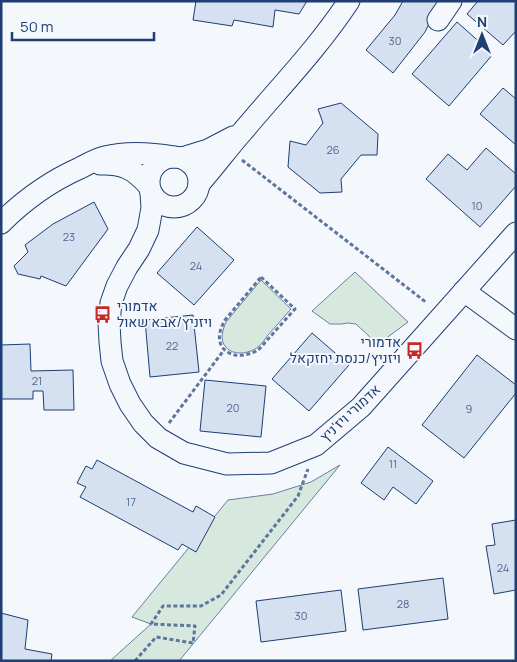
<svg xmlns="http://www.w3.org/2000/svg" width="517" height="662" font-family="Manrope,Heebo,sans-serif">
<rect width="100%" height="100%" fill="#f4f7fb"/>
<g fill="#d7e8df" stroke="#687fa3">
<path d="M355 272 408 322 381 342 373 341C368 334 362 330 356 324L347 323 342 324H330L312 311Z"/>
<path d="M261 280 291 309C284 317 276 326 268 335 265 339 262 344 258 347 249 354 233 356 226 347 219 340 223 329 226 322Z"/>
<path d="M340 465 179 661H110L151 624 132 617 228 500 273 494 311 482Z"/>
</g>
<g fill="#d5e0f0" stroke="#1d3f73">
<path d="M196 1H307L299 14 275 10 273 27 234 20 232 26 193 20Z"/>
<path d="M403 1H440L425 32 393 73 366 50 395 15Z"/>
<path d="M478 1H516V31L503 45 467 14Z"/>
<path d="M457 22 493 54 449 106 412 74Z"/>
<path d="M503 88 516 99V145L480 114Z"/>
<path d="M341 103 378 134 377 155H361L341 179 342 192 320 193 288 167 290 141 306 145 323 123 318 109Z"/>
<path d="M486 148 516 174V186L480 227 426 179 448 154 467 170Z"/>
<path d="M94 202 108 229 66 286 41 276 40 279 18 274 14 266 28 252 25 245 53 224Z"/>
<path d="M197 227 234 260 194 305 157 273Z"/>
<path d="M193 315 199 372 150 377 145 320Z"/>
<path d="M312 333 349 365 309 411 272 379Z"/>
<path d="M30 344 31 371 73 370 74 410H44L43 391H33V399H1V345Z"/>
<path d="M477 355 516 385V393L464 458 422 425Z"/>
<path d="M205 380 266 386 261 437 200 431Z"/>
<path d="M388 447 433 481 416 504 393 487 384 500 361 483Z"/>
<path d="M97 460 193 512 196 506 215 517 196 552 182 544 178 550 80 497 86 487 77 483 86 466 92 469Z"/>
<path d="M516 520V590L494 594 486 546 495 545 492 524Z"/>
<path d="M443 578 448 619 363 630 358 589Z"/>
<path d="M341 590 346 631 261 642 256 601Z"/>
<path d="M1 613 28 620 25 649 52 654 51 661H1Z"/>
</g>
<g fill="none" stroke-linecap="round" stroke-linejoin="round">
<defs>
<g id="minor">
<path d="M438 20 451 1"/>
<circle cx="174" cy="182" r="25"/>
<path d="M182 158 208 150 233 137"/>
<path d="M100 164C122 163 134 169 148 185"/>
<path d="M199 184C214 167 228 148 243 131 279 88 318 48 349 1"/>
<path d="M151 193 152 208 148 230 139 249 127 267 117 286 111 303 109 323 110 342 112 361 120 384 130 404 143 423 158 438 184 453 227 464 271 463 316 445 361 407 516 233"/>
<path d="M1 223C24 200 51 181 80 168 88 164 96 159 105 157 128 151 151 153 174 157"/>
<path d="M464 291 516 329"/>
</g>
</defs>
<use href="#minor" stroke="#1d3f73" stroke-width="23"/>
<g stroke="#5e769c" stroke-width="3" stroke-dasharray="4 2.5" stroke-linecap="butt">
<path d="M242 160 427 303"/>
<path d="M261 277 295 309C286 319 277 329 269 338 265 342 262 347 258 350 252 354 242 356 235 355 230 354 225 351 222 347 217 338 220 329 225 320Z"/>
<path d="M169 423 224 350"/>
<path d="M135 661 156 637 193 643 195 626 151 624 163 606H201L221 595 298 496 308 469"/>
</g>
<use href="#minor" stroke="#f4f7fb" stroke-width="21"/>
</g>
<defs>
<symbol id="bus-bare" viewBox="-9 -9 18 18"><path d="M-5-6H5V4H4V6H2V4H-2V6H-4V4H-5ZM-3.5-4V0h7V-4ZM-3.5 1.2v1.5H-2V1.2ZM2 1.2v1.5H3.5V1.2Z" fill="#c62828" stroke="#f4f7fb" stroke-width="2.5" paint-order="stroke"/></symbol>
</defs>
<g fill-rule="evenodd">
<use href="#bus-bare" x="90" y="302" width="25" height="25"/>
<use href="#bus-bare" x="402" y="338" width="25" height="25"/>
</g>
<g text-anchor="middle" stroke-width="4" stroke-linejoin="round" paint-order="stroke">
<g font-size="11" fill="#4b6792">
<text x="395" y="45">30</text>
<text x="333" y="154">26</text>
<text x="477" y="210">10</text>
<text x="69" y="241">23</text>
<text x="196" y="270">24</text>
<text x="172" y="350">22</text>
<text x="37" y="385">21</text>
<text x="233" y="412">20</text>
<text x="469" y="413">9</text>
<text x="393" y="468">11</text>
<text x="131" y="506">17</text>
<text x="503" y="572">24</text>
<text x="403" y="608">28</text>
<text x="301" y="620">30</text>
</g>
<g font-size="14" fill="#1d3f73" stroke="#f4f7fb" text-anchor="start">
<text x="117" y="311">אדמורי<tspan x="117" dy="16">ויזניץ/אבא שאול</tspan></text>
<text x="401" y="347" text-anchor="end">אדמורי<tspan x="401" dy="16">ויזניץ/כנסת יחזקאל</tspan></text>
</g>
<g font-size="14" fill="#1d3f73" stroke="#f4f7fb">
<text transform="translate(350 413) rotate(-43)" y="5">אדמורי ויז'ניץ</text>
</g>
</g>
<rect width="517" height="662" fill="none" stroke="#1d3f73" stroke-width="5"/>
<g transform="translate(482 35)" stroke="#f4f7fb" stroke-width="4" paint-order="stroke">
<path d="M0-4L9 19L0 12L-9 19Z" fill="#1d3f73"/>
<text y="-8" font-size="14" font-weight="bold" text-anchor="middle" fill="#1d3f73">N</text>
</g>
<path d="M12 32v8h142v-8" fill="none" stroke="#1d3f73" stroke-width="2.5"/>
<text x="20" y="32" font-size="15" fill="#1d3f73" stroke="#f4f7fb" stroke-width="4" paint-order="stroke">50 m</text>
</svg>
